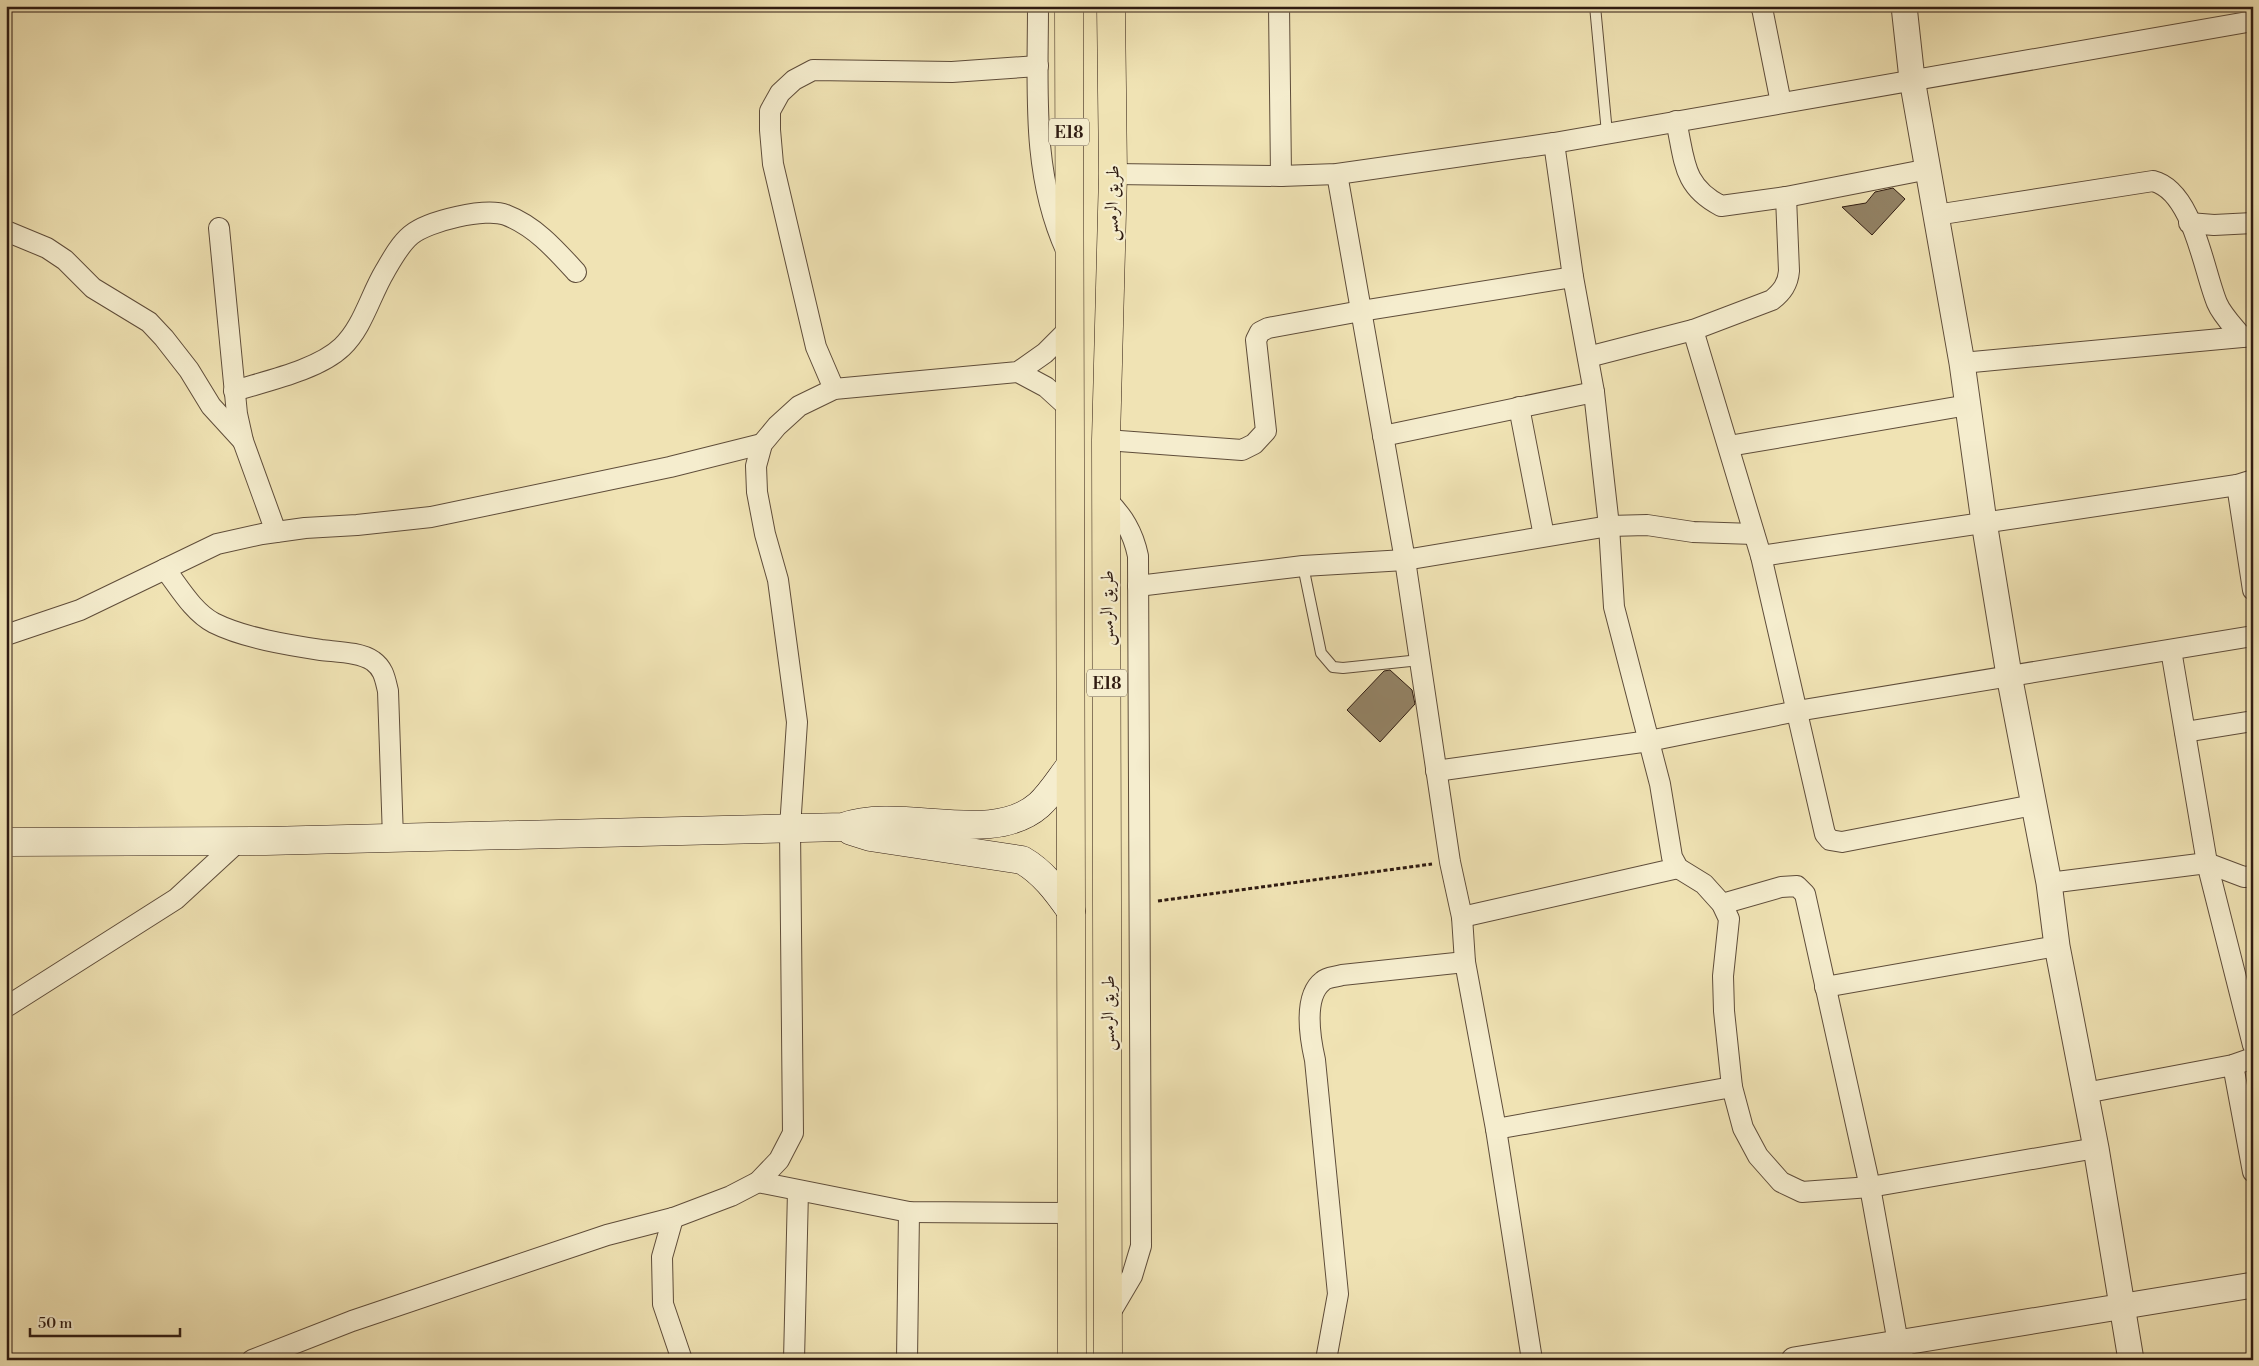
<svg xmlns="http://www.w3.org/2000/svg" width="2259" height="1366" font-family="'Libre Bodoni',Amiri,serif">
<rect width="100%" height="100%" fill="#f0e3b4"/>
<filter id="stains"><feTurbulence type="fractalNoise" baseFrequency=".004" numOctaves="4"/><feColorMatrix values="0 0 0 0 .2 0 0 0 0 .09 0 0 0 0 .02 0 0 0 .5 -.17"/></filter>
<radialGradient id="worn" r=".72"><stop offset=".6" stop-color="#630" stop-opacity="0"/><stop offset="1" stop-color="#630" stop-opacity=".3"/></radialGradient>
<g fill="#938366" stroke="#2f1b11">
<path d="M1893 188 1905 199 1872 235 1842 207 1866 203 1875 192Z"/>
<path d="M1390 670 1412 690 1415 704 1380 742 1347 710 1384 671Z"/>
</g>
<g fill="none" stroke-linecap="round" stroke-linejoin="round">
<defs>
<g id="service">
<path d="M1595 6 1607 133"/>
<path d="M1303 566 1321 653 1333 667 1343 668 1420 660"/>
</g>
<g id="minor">
<path d="M1038 6C1038 89 1031 173 1066 250"/>
<path d="M1279 6 1281 176"/>
<path d="M1760 6 1762 8 1781 103"/>
<path d="M1676 121C1685 160 1682 186 1721 206L1786 197 1929 169"/>
<path d="M1554 143 1573 277 1594 392 1609 526 1614 607 1660 784 1672 857 1678 868 1704 884 1722 904 1729 919 1723 976 1724 1011 1732 1087 1743 1128 1758 1156 1781 1182 1802 1192 1870 1187 2096 1148"/>
<path d="M1113 174 1281 176 1337 174 1554 143 2253 21"/>
<path d="M1337 174 1405 560 1450 862 1462 917 1465 962 1496 1129 1532 1360"/>
<path d="M1936 215 2153 181C2193 191 2203 269 2217 303 2222 315 2234 327 2242 337"/>
<path d="M2189 223 2214 225 2253 223"/>
<path d="M219 228 237 414 243 441 276 532"/>
<path d="M6 231 47 248 65 260 93 288 149 322 164 338 189 370 211 406 243 441"/>
<path d="M1693 330 1761 556 1825 834 1830 840 1842 842 2033 805"/>
<path d="M1588 357 1693 330 1772 300C1782 292 1788 284 1789 271L1786 197"/>
<path d="M1962 363 2253 336"/>
<path d="M1018 372 1046 387 1069 408"/>
<path d="M834 389 816 347 773 164 770 130V111L780 93 794 80 813 70 952 72 1038 66"/>
<path d="M234 391C266 381 318 370 342 347 363 327 370 296 385 271 392 259 400 244 411 235 428 221 486 207 506 215 535 226 556 250 576 272"/>
<path d="M1519 407 1544 536"/>
<path d="M1383 436 1594 392"/>
<path d="M1106 440 1242 450 1254 444 1266 431 1256 340 1260 332 1268 328 1361 311 1573 277"/>
<path d="M1729 446 1968 405"/>
<path d="M2237 485 2253 590"/>
<path d="M1106 499C1123 516 1133 532 1138 556L1141 1246 1132 1276 1109 1315"/>
<path d="M1761 556 2237 485 2253 480"/>
<path d="M165 569C179 587 193 612 214 623 244 638 288 645 321 650 337 652 360 652 373 661 384 669 385 679 388 691L393 838"/>
<path d="M1138 586 1303 566 1405 560 1609 526 1647 525 1693 532 1754 534"/>
<path d="M6 635 80 610 217 544 262 534 305 528 357 525 431 517 670 467 762 444"/>
<path d="M2171 650 2207 863 2253 1045"/>
<path d="M2185 732 2253 721"/>
<path d="M1436 771 1649 741 1797 711 2253 636"/>
<path d="M2049 883 2207 863 2244 877 2253 876"/>
<path d="M1722 904 1781 887 1797 886 1805 894 1870 1187 1898 1343 1904 1360"/>
<path d="M1462 917 1678 868"/>
<path d="M1825 987 2057 946"/>
<path d="M6 1007 176 899 239 841"/>
<path d="M2233 1065 2253 1172"/>
<path d="M2085 1093 2233 1065 2253 1058"/>
<path d="M1496 1129 1732 1087"/>
<path d="M758 1182 909 1212 1071 1213"/>
<path d="M673 1218 662 1257 663 1304 682 1360"/>
<path d="M252 1360 352 1321 607 1235 673 1218 731 1196 758 1182 779 1160 793 1133 790 828 797 722 778 580 765 534 757 492 756 466 762 444 777 426 799 406 834 389 1018 372 1045 353 1069 329"/>
<path d="M794 1360 798 1191"/>
<path d="M907 1360 909 1212"/>
<path d="M1326 1360 1338 1294 1315 1060C1310 1038 1303 996 1323 981 1327 977 1336 977 1342 975L1465 962"/>
</g>
<g id="tertiary">
<path d="M1904 6 1912 79 1962 363 1984 522 2009 675 2049 883 2057 946 2096 1148 2131 1360"/>
<path d="M1794 1360 2253 1285"/>
</g>
<g id="secondary">
<path d="M851 831 870 837 1022 860C1043 872 1057 891 1071 911"/>
<path d="M6 842 266 841 843 827C903 806 991 847 1039 805 1051 794 1060 779 1070 766"/>
</g>
<g id="trunk">
<path d="M1069 6 1072 1360"/>
<path d="M1108 1360 1106 440 1113 174 1111 6"/>
</g>
</defs>
<use href="#service" stroke="#5f4d3a" stroke-width="12"/>
<use href="#minor" stroke="#5f4d3a" stroke-width="22"/>
<use href="#tertiary" stroke="#5f4d3a" stroke-width="27"/>
<use href="#secondary" stroke="#2f1b11" stroke-width="29"/>
<use href="#trunk" stroke="#2f1b11" stroke-width="29"/>
<path stroke="#2f1b11" stroke-width="3" stroke-dasharray="4 2.5" stroke-linecap="butt" d="M1158 901 1432 864"/>
<use href="#service" stroke="#f5edce" stroke-width="10"/>
<use href="#minor" stroke="#f5edce" stroke-width="20"/>
<use href="#tertiary" stroke="#f5edce" stroke-width="25"/>
<use href="#secondary" stroke="#f5edce" stroke-width="28"/>
<use href="#trunk" stroke="#f0e3b4" stroke-width="28"/>
</g>
<g text-anchor="middle" stroke-width="4.5" stroke-linejoin="round" paint-order="stroke">
<g fill="#f5edce" stroke="#6a5a4a" stroke-width="1">
<rect x="1049" y="118.5" width="40" height="27" rx="4"/>
<rect x="1087" y="669.5" width="40" height="27" rx="4"/>
</g>
<g font-size="16" font-weight="bold" fill="#2f1b11">
<text x="1069" y="138">E18</text>
<text x="1107" y="689">E18</text>
</g>
<g font-size="18" fill="#2f1b11" stroke="#f5edce">
<text transform="translate(1112 203) rotate(-89)" y="6">طريق الرمس</text>
<text transform="translate(1107 608) rotate(-90)" y="6">طريق الرمس</text>
<text transform="translate(1108 1013) rotate(-90)" y="6">طريق الرمس</text>
</g>
</g>
<rect width="2259" height="1366" fill="none" stroke="#f0e3b4" stroke-width="25"/>
<rect x="8" y="8" width="2244" height="1351" fill="none" stroke="#2f1b11" stroke-width="2.5"/>
<rect x="12" y="12" width="2234" height="1341" fill="none" stroke="#2f1b11"/>
<path d="M30 1328v8h150v-8" fill="none" stroke="#2f1b11" stroke-width="2.5"/>
<text x="38" y="1328" font-size="15" fill="#2f1b11" stroke="#f5edce" stroke-width="4" paint-order="stroke">50 m</text>
<rect width="100%" height="100%" filter="url(#stains)"/>
<rect width="100%" height="100%" fill="url(#worn)"/>
</svg>
